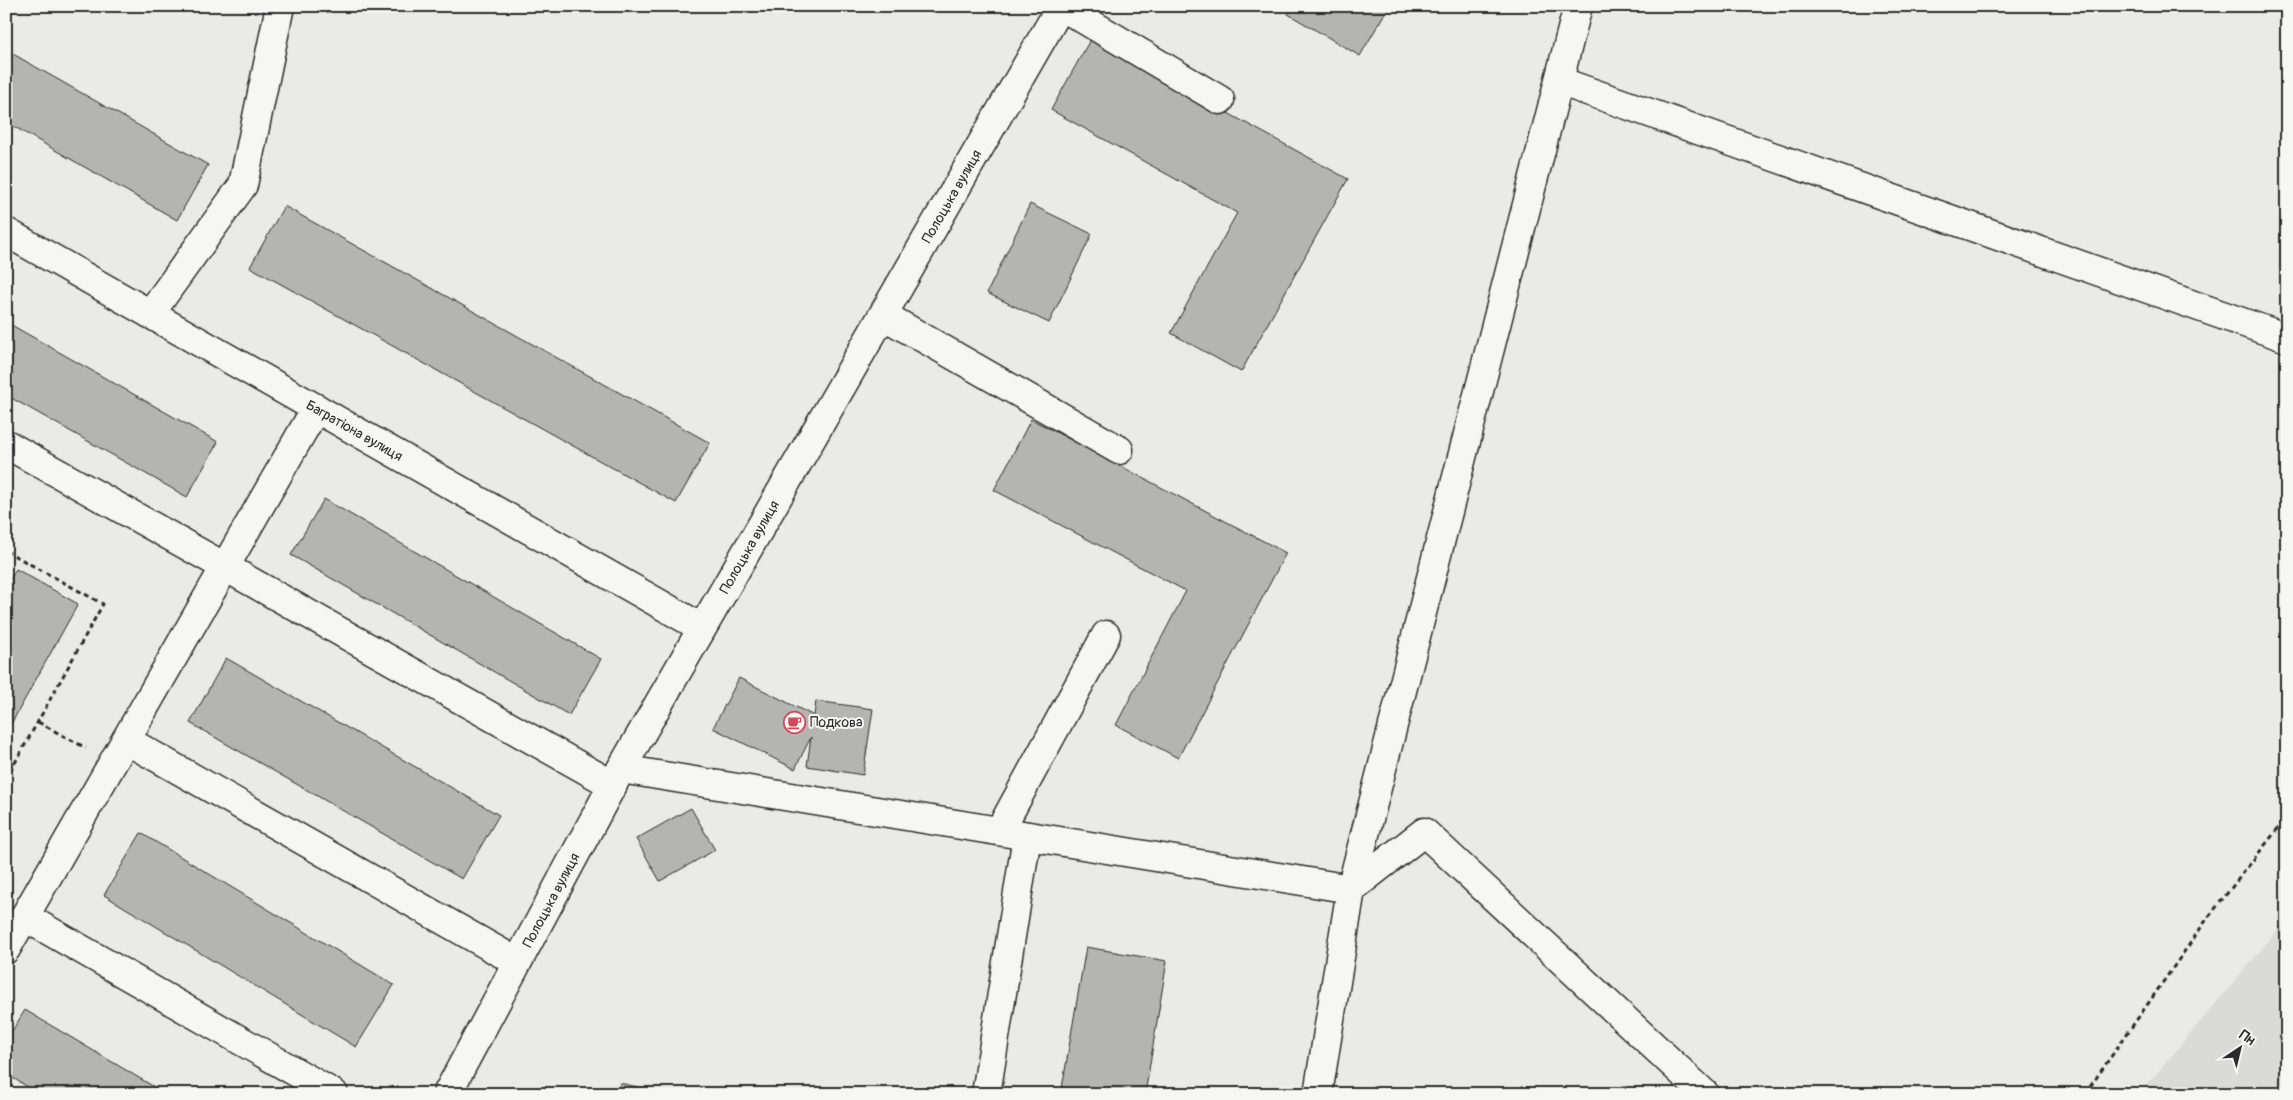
<svg xmlns="http://www.w3.org/2000/svg" width="2293" height="1100" font-family="Pangolin,sans-serif">
<rect width="100%" height="100%" fill="#eaeae6"/>
<filter id="ink" filterUnits="userSpaceOnUse"><feTurbulence type="fractalNoise" baseFrequency=".02" numOctaves="2"/><feDisplacementMap in="SourceGraphic" scale="10" xChannelSelector="R" yChannelSelector="G"/><feConvolveMatrix kernelMatrix="1 2 1 2 8 2 1 2 1" color-interpolation-filters="sRGB"/></filter>
<g filter="url(#ink)">
<path fill="#dadad6" d="M2287 919V1094H2135L2146 1086Z"/>
<g fill="#b4b4b1" stroke="#2b2b2b">
<path d="M1292 6H1389L1360 56 1288 14Z"/>
<path d="M1091 38 1348 179 1241 372 1171 333 1237 213 1051 110Z"/>
<path d="M6 50 208 165 177 220 6 122Z"/>
<path d="M1030 204 1092 234 1049 323 987 293Z"/>
<path d="M284 206 710 443 676 503 250 267Z"/>
<path d="M6 322 218 442 187 497 6 395Z"/>
<path d="M1031 419 1286 553 1178 758 1116 725 1186 591 994 490Z"/>
<path d="M324 499 601 659 569 715 291 555Z"/>
<path d="M16 569 78 604 6 733V586Z"/>
<path d="M226 658 499 815 462 879 190 723Z"/>
<path d="M739 678 814 716 816 701 873 709 863 775 807 766 811 737 795 769 713 728Z"/>
<path d="M691 808 715 850 660 881 636 839Z"/>
<path d="M141 833 394 985 356 1047 104 895Z"/>
<path d="M1086 947 1167 961 1145 1094H1061Z"/>
<path d="M25 1010 166 1094H40L6 1074V1041Z"/>
<path d="M620 1083 669 1094H617Z"/>
</g>
<g fill="none" stroke-linecap="round" stroke-linejoin="round">
<defs>
<g id="minor">
<path d="M1559 81 2287 338"/>
<path id="s1" d="M6 232 702 628"/>
<path d="M150 314 243 185 280 6"/>
<path d="M883 315 1119 450"/>
<path d="M6 444 613 785"/>
<path d="M126 740 517 962"/>
<path d="M621 769 1351 889 1424 832 1705 1094"/>
<path d="M1000 830 1106 635"/>
<path d="M25 917 334 1094"/>
<path d="M6 949 316 408"/>
<path id="s2" d="M447 1094 621 769 1061 6 1220 100"/>
<path d="M986 1094 1027 836"/>
<path d="M1318 1094 1351 889 1578 6"/>
</g>
</defs>
<use href="#minor" stroke="#2b2b2b" stroke-width="31"/>
<g stroke="#2b2b2b" stroke-width="3" stroke-dasharray="5 4" stroke-linecap="butt">
<path d="M6 551 103 604 6 779"/>
<path d="M38 722 86 748"/>
<path d="M2085 1094 2207 919 2287 817"/>
</g>
<use href="#minor" stroke="#f6f6f2" stroke-width="28"/>
</g>
</g>
<defs>
<symbol id="cafe-ring" viewBox="-11 -11 22 22"><circle r="9.5" fill="#f6f6f2" stroke="#d1495b" stroke-width="1.5"/><path d="M-5.5-4.5H6V0H3Q3 3.5 0 3.5H-2.5Q-5.5 3.5-5.5 0ZM3-3.2v2h1.7v-2ZM-6 4.5H4V6H-6Z" fill="#d1495b"/></symbol>
</defs>
<g fill-rule="evenodd">
<use href="#cafe-ring" x="782" y="710" width="25" height="25"/>
</g>
<g text-anchor="middle" stroke-width="4" stroke-linejoin="round" paint-order="stroke">
<g font-size="14" fill="#2b2b2b" stroke="#f6f6f2">
<text dy="5" stroke="none"><textPath href="#s2" startOffset="1030">Полоцька вулиця</textPath></text>
<text dy="5" stroke="none"><textPath href="#s1" startOffset="401">Багратіона вулиця</textPath></text>
<text dy="5" stroke="none"><textPath href="#s2" startOffset="625">Полоцька вулиця</textPath></text>
<text dy="5" stroke="none"><textPath href="#s2" startOffset="220">Полоцька вулиця</textPath></text>
</g>
<g font-size="14" fill="#2b2b2b" stroke="#f6f6f2" text-anchor="start">
<text x="810" y="727">Подкова</text>
</g>
</g>
<rect width="2293" height="1100" fill="none" stroke="#f6f6f2" stroke-width="25"/>
<rect x="12" y="12" width="2268" height="1075" fill="none" stroke="#2b2b2b" stroke-width="2" filter="url(#ink)"/>
<g transform="translate(2240 1048) rotate(35)" stroke="#f6f6f2" stroke-width="4" paint-order="stroke">
<path d="M0-4L9 19L0 12L-9 19Z" fill="#2b2b2b"/>
<text y="-8" font-size="14" font-weight="bold" text-anchor="middle" fill="#2b2b2b">Пн</text>
</g>
</svg>
